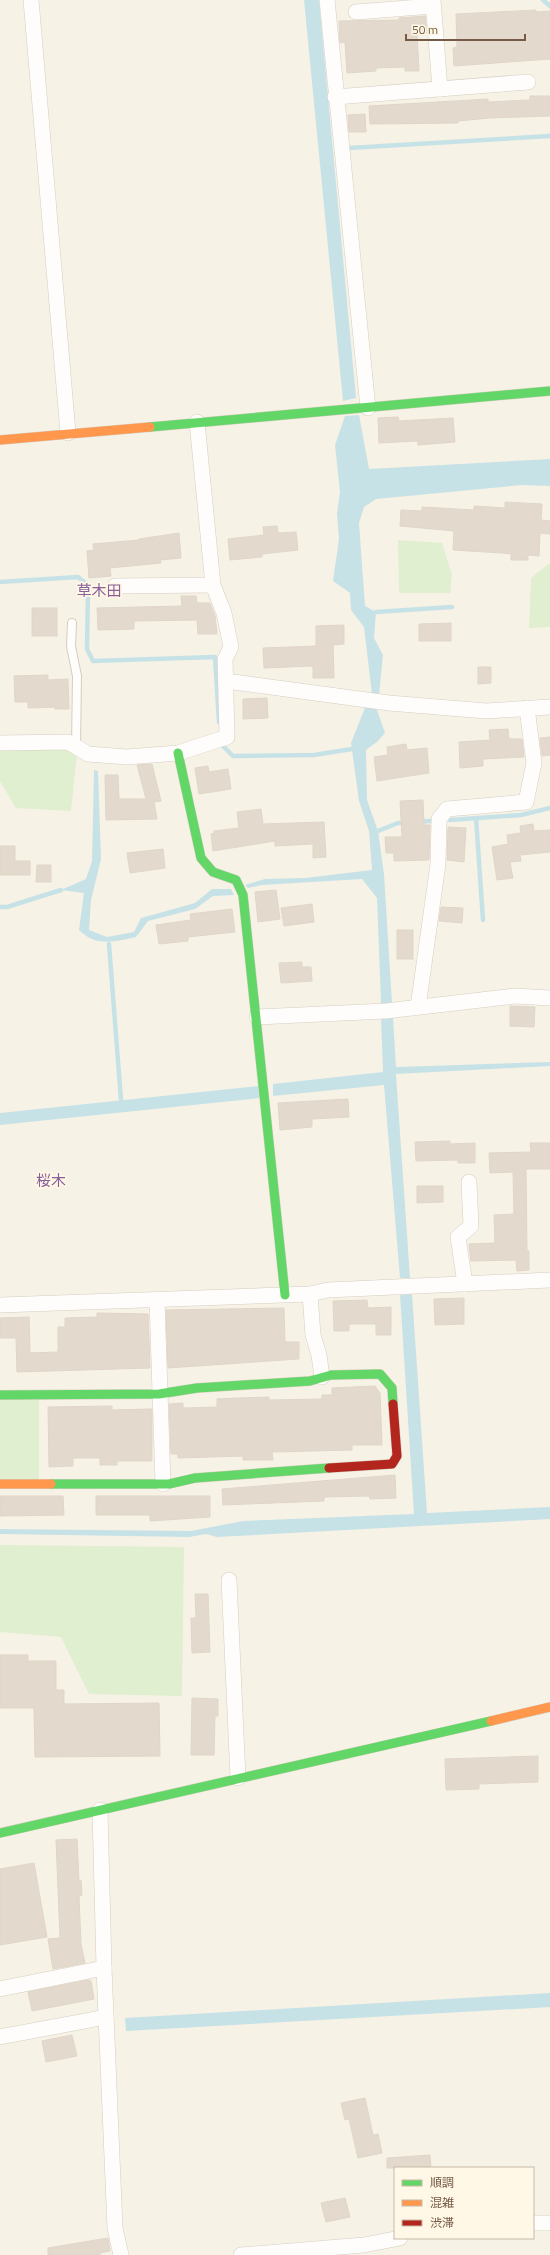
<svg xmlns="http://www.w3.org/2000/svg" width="550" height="2255" font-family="'Titillium Web','Noto Sans JP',sans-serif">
<rect width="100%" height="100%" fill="#f7f2e6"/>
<g fill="#dfefcf">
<path d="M398 540 442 543 452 575 450 593H399Z"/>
<path d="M550 563V627L529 628 531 578Z"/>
<path d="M69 747 77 753 71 811 16 808 0 781V750Z"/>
<rect x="0" y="1400" width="39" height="79"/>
<path d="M0 1545 184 1547 182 1696 89 1694 61 1637 0 1632Z"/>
</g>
<g fill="#c7e2e7">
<path d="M304 0H319L356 398 343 401Z"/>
<path d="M359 415 369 469 550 459V486L522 485 376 499 364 507 359 523 365 606 376 612 374 638 383 655 379 695 372 694 364 627 351 610 350 593 333 581 339 539 337 513 340 492 335 445 345 416Z"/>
<path d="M366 705 376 707 385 733 378 741 366 750 367 800 378 831 384 874 392 1003H381L377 898 362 879 262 885 248 888 245 885 265 879 305 878 372 870 369 831 359 801 351 743Z"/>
<path d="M94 770 98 771 101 859 91 900 89 930 107 937 134 932 141 918 195 903 212 889H231L234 895 213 896 195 909 148 921 136 937C114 942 96 947 79 930L84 893 61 890 86 879 92 861Z"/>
<path d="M381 1018H393L396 1067 550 1062V1066L396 1074 410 1278H400L384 1085 273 1096V1084L383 1072Z"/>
<path d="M258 1086 260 1098 0 1125V1113Z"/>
<path d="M412 1294 427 1513 550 1507V1519L217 1537 206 1534 189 1537 0 1534V1529L191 1531 243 1521 414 1514 400 1295Z"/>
<path d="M550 1993V2007L126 2031 125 2018Z"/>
</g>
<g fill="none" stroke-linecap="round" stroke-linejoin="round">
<g stroke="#c7e2e7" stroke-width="4.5">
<path d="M543 0 550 6"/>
<path d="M349 148 550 136"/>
<path d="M0 582 78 577 88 585 87 649 93 661 215 657 219 722"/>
<path d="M376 612 452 607"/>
<path d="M222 745 233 756 314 755 352 749"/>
<path d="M476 818 483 920"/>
<path d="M450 820 521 815 550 808"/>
<path d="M418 822 430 821"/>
<path d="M378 831 398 823H407"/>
<path d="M0 907H7L61 890"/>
<path d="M109 944 121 1100"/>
</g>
</g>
<g fill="#e3dacd" stroke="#e0d5c8">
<path d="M536 10V12L550 11V59L454 66 453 48 457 47 456 14Z"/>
<path d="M425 16 427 33H417L419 71H405V67L376 68V71L347 73 345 42 340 43 339 21 399 20V18Z"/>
<path d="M530 96H550V116L489 118 458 121V123L370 124 369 106 488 99V102L530 100Z"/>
<path d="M365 114 366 132H349L348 115Z"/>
<path d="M398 417 399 421 453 418 455 442 418 445V441L379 443 378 418Z"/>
<path d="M505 502 542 504 541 520 550 521V534L540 533 539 556 528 555V560H511V554L502 553 453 550 454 531 400 526 401 510 422 511V507L474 510V506L505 508Z"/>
<path d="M277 526 278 533 296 532 298 550 262 554V557L230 560 228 539 264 535 263 527Z"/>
<path d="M179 533 181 558 160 560 161 563 110 568 111 576 89 578 87 551 94 550 93 544 139 540V539Z"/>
<path d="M181 596H196L197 603H210L215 616 217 634H198L197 620 134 621V629L98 630 97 608 182 606Z"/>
<rect x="32" y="608" width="25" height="28"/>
<path d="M451 623V641H419V624Z"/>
<path d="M344 625V644L333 645 334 678H313V666L264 668 263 648 316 646V626Z"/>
<path d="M478 667H491V683L478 684Z"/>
<path d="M48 675V680L68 679 69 709H55V707L28 708V702H15L14 676Z"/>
<path d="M267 698 268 718 243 719V699Z"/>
<path d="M508 729 509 739H522L524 757 483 759V766L460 768 459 742 490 740 489 730Z"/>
<path d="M550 737V755L542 756 540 738Z"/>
<path d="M406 744 407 750 427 748 429 773 377 781 374 757 388 755 387 747Z"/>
<path d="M152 764 161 801 154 802 157 819 106 820 105 775H118L119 799H146L137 765Z"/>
<path d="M208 766 209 772 228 769 231 789 199 794 195 768Z"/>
<path d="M423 800 424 825H430L429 860 394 861V853H386L385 837H402L400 801Z"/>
<path d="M261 809 263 824 324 822 326 857 313 858V844L275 846V841L213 851 211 834 214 833V831L239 828 237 812Z"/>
<path d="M533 824 534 831 550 830V852L520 855 521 861 510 862 513 878 497 880 492 847 508 844 507 835 521 833 520 826Z"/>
<path d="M448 827 466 828 464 862 447 860Z"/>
<path d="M0 846H15V861H30V875H0Z"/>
<path d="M163 849 165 868 130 873 127 853Z"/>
<path d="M37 865H51V882H36Z"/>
<path d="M276 890 280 919 258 922 255 892Z"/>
<path d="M312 904 314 922 284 926 281 908Z"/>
<path d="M441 907 463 908 462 923 439 921Z"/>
<path d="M232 909 235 932 188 937V941L159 944 156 925 191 920 190 914Z"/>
<rect x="397" y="930" width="16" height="29"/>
<path d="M302 962V967H311L312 981 281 983 279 963Z"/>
<path d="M510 1006 535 1007 534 1027 510 1026Z"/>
<path d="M348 1099 349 1117 312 1119V1127L280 1130 278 1103Z"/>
<path d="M450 1141V1144L475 1143V1163H458V1160L416 1161 415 1142Z"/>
<path d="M530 1143H550V1169H526L527 1251H529V1270L517 1271 516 1260 471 1261 469 1244 495 1243 494 1215 514 1214 513 1172 490 1173 489 1153 531 1152Z"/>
<path d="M417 1186H443V1202L417 1203Z"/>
<path d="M464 1298V1324L435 1325 434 1299Z"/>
<path d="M367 1300 368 1308 391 1307V1335H376V1324H349V1331H334L333 1301Z"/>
<path d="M284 1308 285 1342H299V1359L168 1368 166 1310Z"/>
<path d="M97 1313 148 1314 150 1368 17 1372 16 1338H0V1318L29 1317 30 1353 58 1352V1327H65V1318L97 1317Z"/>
<path d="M375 1386 380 1393 382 1445H352V1450L272 1452 273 1460H243V1456L178 1458V1454H171L169 1404 183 1403V1408L217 1407V1399L237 1398 269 1397V1400L322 1399V1395H332V1388Z"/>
<path d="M112 1406V1410L152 1409V1461H117V1465H100V1458H73V1466L49 1467 48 1407Z"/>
<path d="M395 1475 396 1498 370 1499 369 1496 324 1497V1501L223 1505 222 1489Z"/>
<path d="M0 1496H63L64 1515 0 1516Z"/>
<path d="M96 1496H210V1517L150 1521V1515H96Z"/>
<path d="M195 1594H208L210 1652 192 1653 191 1618H196Z"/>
<path d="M0 1655H28V1661H56V1690H64V1704L159 1703 160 1756 35 1757 34 1708H0Z"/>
<path d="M192 1698 218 1699V1716H215L214 1755H191Z"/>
<path d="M538 1756V1782L479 1784V1789L446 1790 445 1759Z"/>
<path d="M77 1839 79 1881 81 1880 82 1895 79 1896 81 1944 85 1963 53 1969 48 1939 60 1938 56 1840Z"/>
<path d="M34 1863 47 1937 0 1945V1869Z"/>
<path d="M88 1980 91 1981 94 1999 32 2011 28 1992Z"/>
<path d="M72 2035 77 2056 46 2062 42 2041Z"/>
<path d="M365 2098 373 2135 378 2134 382 2153 358 2158 349 2119 345 2120 341 2103Z"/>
<path d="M430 2155 431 2168H387V2158Z"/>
<path d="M345 2198 350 2217 326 2222 321 2203Z"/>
<path d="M108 2238 110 2251 100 2253V2255H48V2248Z"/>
</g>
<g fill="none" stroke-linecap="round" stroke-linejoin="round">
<defs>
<path id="lane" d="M72 623 71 646 77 676 76 747"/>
<g id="street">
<path d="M31 0 68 433"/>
<path d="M327 0 368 408"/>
<path d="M433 0 440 89"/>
<path d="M356 12 433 6"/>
<path d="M335 97 528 82"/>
<path d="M115 586 213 585"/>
<path d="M226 681 389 703 486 711 550 707"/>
<path d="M0 743 68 742 88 754 127 757 178 753 227 737 225 659 231 647 224 613 213 585 197 422"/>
<path d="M418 1007 438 864 439 819 447 809 526 802 534 763 527 708"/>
<path d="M257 1017 386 1011 515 996 550 998"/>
<path d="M465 1284 458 1237 471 1226 469 1182"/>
<path d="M310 1294 313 1335 319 1355 322 1377"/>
<path d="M157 1300 163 1484"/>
<path d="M0 1305 310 1294 328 1290 550 1280"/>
<path d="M229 1580 238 1778"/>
<path d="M100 1810 104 1968 115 2228 121 2255"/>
<path d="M0 1989 104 1968"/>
<path d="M0 2037 106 2017"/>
<path d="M533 2223H550"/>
<path d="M241 2255 364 2245 400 2238"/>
</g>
<g id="fast">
<path d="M150 427 550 391"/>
<path d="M178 753 201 858 213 872 236 880 243 895 285 1295"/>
<path d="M0 1395 159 1394 197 1388 310 1381 331 1375 380 1374 392 1388 393 1404"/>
<path d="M51 1484H169L195 1478 329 1468"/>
<path d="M0 1833 491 1721"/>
</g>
<g id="slow">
<path d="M0 440 150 427"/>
<path d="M0 1484H51"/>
<path d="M491 1721 550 1707"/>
</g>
<path id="jam" d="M329 1468 392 1464 397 1456 393 1404"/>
</defs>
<use href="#lane" stroke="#d6cdc1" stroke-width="10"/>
<use href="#street" stroke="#d6cdc1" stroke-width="16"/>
<use href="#fast" stroke="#d7cec3" stroke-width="10"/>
<use href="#slow" stroke="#d7cec3" stroke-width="10"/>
<use href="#jam" stroke="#d7cec3" stroke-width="10"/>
<use href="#lane" stroke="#fefdfb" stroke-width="8"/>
<use href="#street" stroke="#fefdfb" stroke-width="15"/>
<use href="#fast" stroke="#63d668" stroke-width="9"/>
<use href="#slow" stroke="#ff974d" stroke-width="9"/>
<use href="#jam" stroke="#b3261e" stroke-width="9"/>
</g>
<g text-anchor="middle" stroke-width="3.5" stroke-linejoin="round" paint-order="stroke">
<g font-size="15" fill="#8b609a" stroke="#fff8e6">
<text x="99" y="596">草木田</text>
<text x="51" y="1186">桜木</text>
</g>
</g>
<rect x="394" y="2167" width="140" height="72" fill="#fff8e6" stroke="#c8b9a6"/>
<rect x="402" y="2180" width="20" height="6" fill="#63d668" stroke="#c8b9a6"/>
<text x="430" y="2187" font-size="12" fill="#755b45">順調</text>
<rect x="402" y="2200" width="20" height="6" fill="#ff974d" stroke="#c8b9a6"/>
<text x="430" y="2207" font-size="12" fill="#755b45">混雑</text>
<rect x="402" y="2220" width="20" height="6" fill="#b3261e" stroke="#c8b9a6"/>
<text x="430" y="2227" font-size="12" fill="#755b45">渋滞</text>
<path d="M406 34v6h119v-6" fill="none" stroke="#755b45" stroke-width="2"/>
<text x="412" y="34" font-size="12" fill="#755b45" stroke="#fff8e6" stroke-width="3" paint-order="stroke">50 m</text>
</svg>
